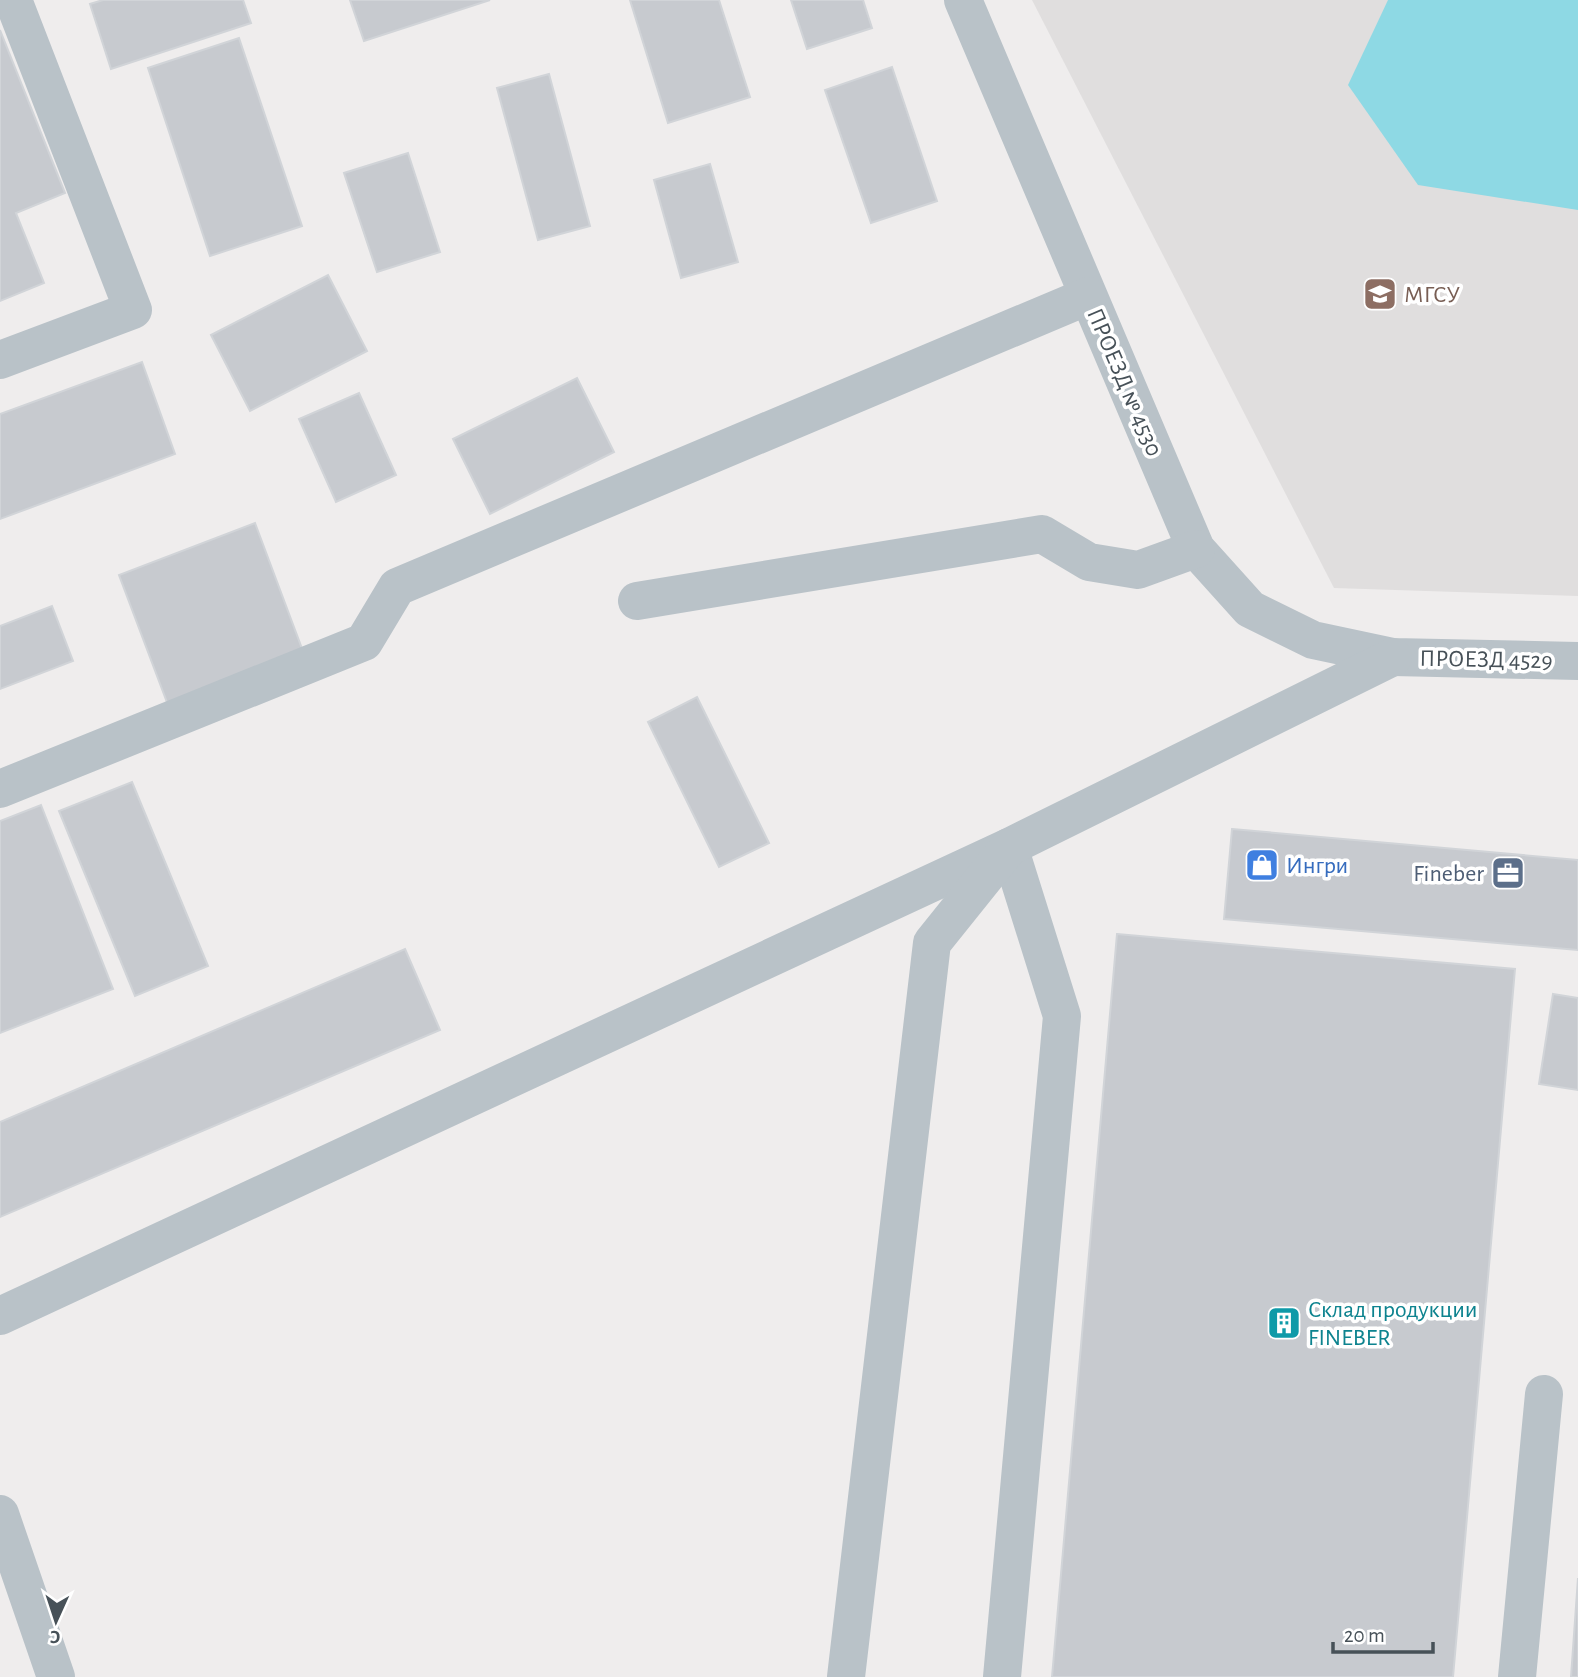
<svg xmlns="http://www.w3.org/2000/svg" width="1578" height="1677" font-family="'Alegreya Sans',sans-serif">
<rect width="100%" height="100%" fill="#efeded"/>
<path fill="#e0dede" d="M1032 0H1578V596L1334 588Z"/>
<path fill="#8ed9e4" d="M1388 0H1578V210L1418 185 1348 85Z"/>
<g fill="#c7cacf" stroke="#d1d4d8" stroke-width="2">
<path d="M103 0H243L251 23 111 69 90 4Z"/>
<path d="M350 0H490L364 41Z"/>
<path d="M630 0H719L750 97 668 123Z"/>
<path d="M791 0H863L872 28 807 49Z"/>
<path d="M0 30 65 193 16 213 44 283 0 301Z"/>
<path d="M239 38 302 226 210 256 148 68Z"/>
<path d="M892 67 937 201 871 223 825 90Z"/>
<path d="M549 74 590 226 538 240 497 88Z"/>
<path d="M408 153 440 252 377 272 344 173Z"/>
<path d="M710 164 738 262 681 278 654 180Z"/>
<path d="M328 275 367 351 250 411 211 335Z"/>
<path d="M142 362 175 454 0 519V414Z"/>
<path d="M577 378 614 452 490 514 453 439Z"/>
<path d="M359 393 396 475 336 502 299 419Z"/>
<path d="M255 523 304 654 168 705 119 575Z"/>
<path d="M52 606 73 661 0 689V626Z"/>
<path d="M697 697 769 843 719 867 648 722Z"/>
<path d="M132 782 208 966 135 996 59 811Z"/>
<path d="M41 805 113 989 0 1033V821Z"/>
<path d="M1232 829 1578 860V950L1224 919Z"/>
<path d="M1117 934 1515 969 1453 1677H1052Z"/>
<path d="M405 949 440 1030 0 1217V1122Z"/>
<path d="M1553 994 1578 998V1090L1539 1084Z"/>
<path d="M1578 1578V1677H1571Z"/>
</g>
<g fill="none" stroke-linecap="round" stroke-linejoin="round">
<g stroke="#b9c2c8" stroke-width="38">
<path d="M963 0 1196 549 1250 609 1313 640 1393 657 1578 661"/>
<path d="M0 360 133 310 13 0"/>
<path d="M637 601 1042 534 1089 562 1138 570 1196 549"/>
<path d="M0 789 364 642 397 587 1088 296"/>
<path d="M0 1316 1009 847 1062 1016 1002 1677"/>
<path d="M0 1514 56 1677"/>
<path d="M846 1677 932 943 1009 847 1393 657"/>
<path d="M1517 1677 1544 1394"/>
</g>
</g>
<defs>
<symbol id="university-square" viewBox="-11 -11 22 22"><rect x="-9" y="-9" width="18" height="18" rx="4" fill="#8d6e63" stroke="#fff"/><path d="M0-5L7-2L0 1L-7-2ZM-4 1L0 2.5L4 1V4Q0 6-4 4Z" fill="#fff"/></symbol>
<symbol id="shop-square" viewBox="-11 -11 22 22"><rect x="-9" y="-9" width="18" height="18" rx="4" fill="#3f7fe0" stroke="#fff"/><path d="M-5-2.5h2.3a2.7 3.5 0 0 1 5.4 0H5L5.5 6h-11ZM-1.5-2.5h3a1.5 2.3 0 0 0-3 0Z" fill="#fff"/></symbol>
<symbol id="office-square" viewBox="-11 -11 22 22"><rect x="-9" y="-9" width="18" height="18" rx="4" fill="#5c6f8a" stroke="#fff"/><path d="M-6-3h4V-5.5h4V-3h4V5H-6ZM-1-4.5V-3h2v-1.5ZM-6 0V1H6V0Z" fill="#fff"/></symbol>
<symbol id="building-square" viewBox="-11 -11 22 22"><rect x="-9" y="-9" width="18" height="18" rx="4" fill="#0f9aa8" stroke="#fff"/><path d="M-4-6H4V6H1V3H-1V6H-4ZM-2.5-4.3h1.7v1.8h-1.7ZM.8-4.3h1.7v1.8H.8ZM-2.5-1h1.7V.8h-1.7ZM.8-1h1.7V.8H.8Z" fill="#fff"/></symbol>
</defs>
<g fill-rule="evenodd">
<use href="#university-square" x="1361" y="275" width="38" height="38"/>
<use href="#shop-square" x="1243" y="846" width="38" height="38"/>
<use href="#office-square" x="1489" y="854" width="38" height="38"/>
<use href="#building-square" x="1265" y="1304" width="38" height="38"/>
</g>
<g text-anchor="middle" stroke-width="7" stroke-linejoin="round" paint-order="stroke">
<g font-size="24" fill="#785e54" stroke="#fff" text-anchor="start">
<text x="1404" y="302">МГСУ</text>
</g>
<g font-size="24" fill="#475158" stroke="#fff">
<text transform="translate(1125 382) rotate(67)" y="8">ПРОЕЗД № 4530</text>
<text transform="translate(1486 659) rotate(1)" y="8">ПРОЕЗД 4529</text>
</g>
<g font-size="24" fill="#366cbe" stroke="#fff" text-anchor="start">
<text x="1286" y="873">Ингри</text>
</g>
<g font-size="24" fill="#4e5e75" stroke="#fff" text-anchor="end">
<text x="1484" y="881">Fineber</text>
</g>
<g font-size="24" fill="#0d838f" stroke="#fff" text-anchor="start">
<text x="1308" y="1317">Склад продукции<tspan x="1308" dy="28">FINEBER</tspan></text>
</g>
</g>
<g transform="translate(56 1621) rotate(183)" stroke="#ffffff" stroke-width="5" paint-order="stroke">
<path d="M0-5L12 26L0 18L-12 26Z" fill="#475158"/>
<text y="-10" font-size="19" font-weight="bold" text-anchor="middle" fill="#475158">С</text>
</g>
<path d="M1333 1642v10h100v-10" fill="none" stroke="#475158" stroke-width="3.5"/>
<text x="1344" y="1642" font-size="21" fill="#475158" stroke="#ffffff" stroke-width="5" paint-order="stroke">20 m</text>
</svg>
